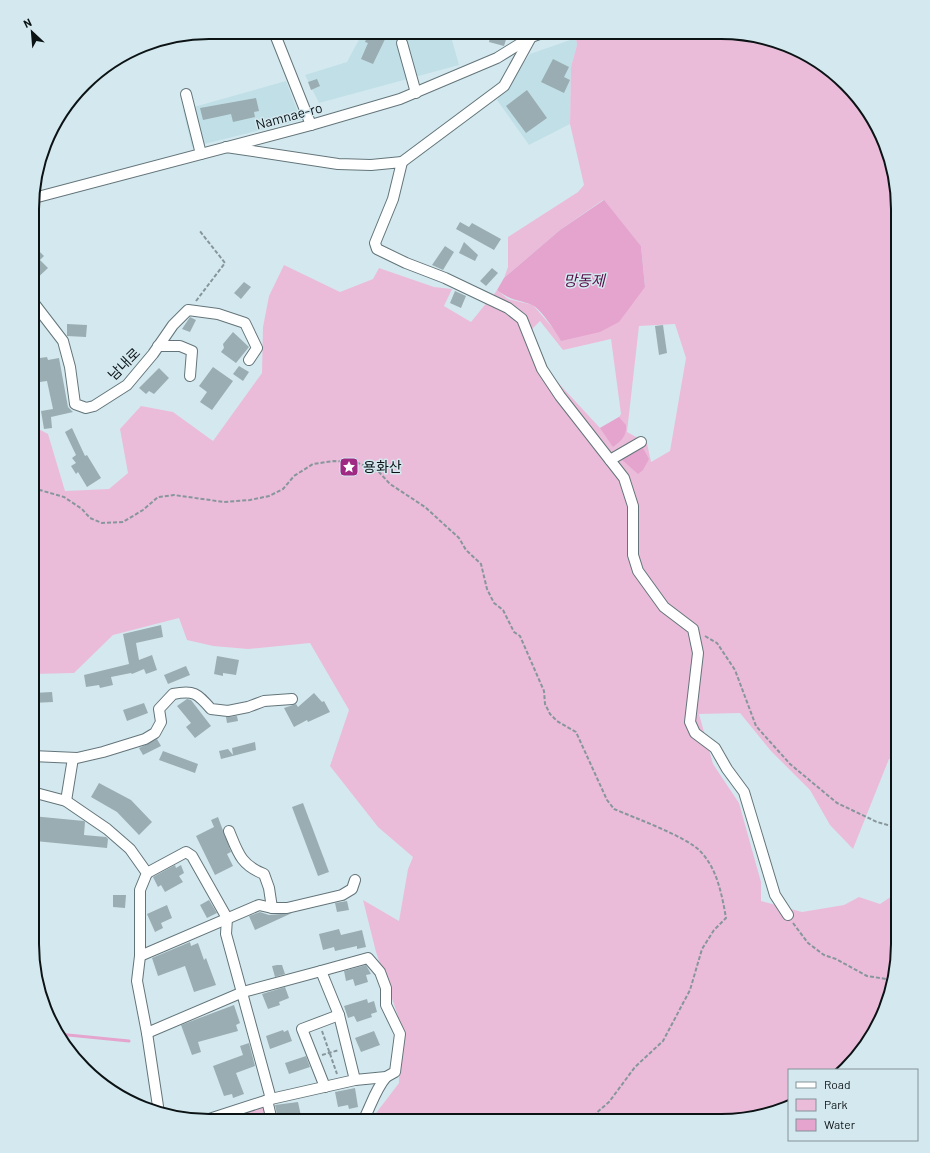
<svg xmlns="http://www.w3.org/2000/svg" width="930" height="1153" font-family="Barlow,'Noto Sans KR',sans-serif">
<rect width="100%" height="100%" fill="#d4e9ef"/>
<g fill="#c1dfe7">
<path d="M363 32 450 33 459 65 319 103 305 75 347 62Z"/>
<path d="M576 38 577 45 571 67 570 124 529 145 497 100 530 54Z"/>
<path d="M286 81 301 120 192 147 183 110Z"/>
</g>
<g fill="#ebbcda" fill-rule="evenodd">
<path d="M592 33 744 34 819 62 874 121 892 164 898 209V760L889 759 853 849 830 825 810 790 771 751 740 713 699 714 713 764 739 803 761 882V901L802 912 844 905 859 897 880 904 898 892V955L889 1000 868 1042 838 1070H789V1103L732 1121H370L399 1083 398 1016 376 952 363 900 399 921 408 869 413 857 378 827 330 766 349 710 310 643 248 649 213 646 187 640 179 618 113 635 74 673 33 674V426L48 434 65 491 109 489 128 473 120 429 141 406 173 412 213 441 262 373 263 327 269 296 284 265 340 292 373 279 379 268 434 287 452 289 444 306 471 322 488 301 517 322 551 375 600 428 619 417 621 414 611 339 563 350 540 321 530 331 524 313 493 296 497 290 508 299 533 305 558 334 645 287 641 246 603 200 560 230 504 278 508 267V237L578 192 584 185 570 124 571 67 577 45 576 38ZM675 324 686 358 670 451 651 462 647 443 627 432 639 326Z"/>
<path d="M265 1104 269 1121H214Z"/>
</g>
<g fill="#e4a4ce">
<path d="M604 200 641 246 645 287 619 322 600 332 561 341C557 333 540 308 532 305 517 299 511 301 497 290L504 278 560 230Z"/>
<path d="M619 417 626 425C627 436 621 441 613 447L600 428Z"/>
<path d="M643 448 649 459 643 470 638 474 621 459Z"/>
</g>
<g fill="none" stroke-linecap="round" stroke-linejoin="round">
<path stroke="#e4a4ce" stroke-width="3" d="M58 1034 129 1041"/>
</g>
<g fill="#9aadb2">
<path d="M369 32 388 33 373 64 361 59 368 43 365 42Z"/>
<path d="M491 33H508L504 46 489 42Z"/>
<path d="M553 59 569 67 564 77 570 80 564 93 541 82Z"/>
<path d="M317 79 320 86 311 90 308 82Z"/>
<path d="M527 90 547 118 526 133 506 106Z"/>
<path d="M256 98 259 111 254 112 255 117 233 122 231 114 203 120 200 108Z"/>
<path d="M460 222 469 227 472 223 501 239 494 250 456 229Z"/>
<path d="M464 242 478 255 475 261 459 253Z"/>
<path d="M33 245 44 256 40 260 48 268 33 282Z"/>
<path d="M445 246 454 252 443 270 432 265Z"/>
<path d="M492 268 498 273 486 286 480 281Z"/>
<path d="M244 282 251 287 241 299 234 293Z"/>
<path d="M455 291 466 296 461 308 450 303Z"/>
<path d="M190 317 196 320 190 332 182 329Z"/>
<path d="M67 324 87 325 86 337 67 336Z"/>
<path d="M663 325 667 353 659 355 655 326Z"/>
<path d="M233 332 249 347 236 363 221 352 224 348 223 344Z"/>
<path d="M47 357 48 360 59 358 68 407 73 412 51 417 52 428 44 429 41 411 53 409 47 381 40 382 39 376 33 377V363L39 362 40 358Z"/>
<path d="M239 366 249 372 243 381 233 374Z"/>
<path d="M213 367 233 381 212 410 200 402 207 392 199 386Z"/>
<path d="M159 368 169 378 154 394 149 391 146 394 139 388Z"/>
<path d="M72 428 85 456 87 455 101 478 87 487 78 472 76 474 71 466 76 463 72 458 76 455 65 432Z"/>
<path d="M161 625 163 637 136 643 139 660 152 655 157 670 146 674 144 669 132 674 131 673 111 677 113 685 100 688 99 685 86 687 84 675 129 664 123 634Z"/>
<path d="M217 656 239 660 236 675 223 673V676L214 674Z"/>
<path d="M186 666 190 675 168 684 164 675Z"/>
<path d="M52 692 53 702 32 703 33 693Z"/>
<path d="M314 693 322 702 324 701 330 712 308 722 307 720 294 727 284 708 296 704 298 707Z"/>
<path d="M187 699 191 700 211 726 195 738 186 727 191 723 177 706Z"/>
<path d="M144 703 148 713 127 721 123 710Z"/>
<path d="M237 716 238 721 227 723 226 717Z"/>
<path d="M157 739 161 746 143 755 139 748Z"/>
<path d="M255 742 256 750 221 759 219 751 228 749 233 755 232 748Z"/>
<path d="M163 751 198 764 195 773 159 760Z"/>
<path d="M99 783 131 800 152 822 139 835 117 812 91 797Z"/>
<path d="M303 803 329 872 318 876 292 807Z"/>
<path d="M32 816 84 821 85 822 84 835 106 837 108 839 107 848 35 841 37 827 32 826Z"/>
<path d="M218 817 231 852 227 854 233 866 215 875 196 836 214 827 211 820Z"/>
<path d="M175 865 176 868 181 865 184 873 179 876 183 882 165 892 161 885 158 887 153 877Z"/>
<path d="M113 895H126L125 908 113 907Z"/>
<path d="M209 900 217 913 207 918 200 905Z"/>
<path d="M347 901 349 910 337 912 335 903Z"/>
<path d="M167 905 172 918 161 923 163 928 155 932 147 914Z"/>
<path d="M260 912 269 915 292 913 255 930 249 916Z"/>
<path d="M339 929 341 935 362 930 366 947 357 949V946L335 951 334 947 323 950 319 934Z"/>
<path d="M190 942 191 946 198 943 204 960 206 958 216 985 194 992 185 966 158 976 152 958Z"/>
<path d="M277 965H282L285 974 275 977 272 966Z"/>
<path d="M366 965 371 974 366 975 368 982 355 986 353 979 346 981 344 971Z"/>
<path d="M285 987 289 998 279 1002 280 1005 268 1009 262 994Z"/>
<path d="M367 999 368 1003 374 1001 377 1012 371 1014 372 1017 357 1022 354 1016 348 1018 344 1006Z"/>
<path d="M234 1005 240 1023 236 1025 238 1031 198 1042 201 1052 192 1055 181 1025Z"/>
<path d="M283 1030 284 1032 288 1030 292 1041 270 1049 266 1036Z"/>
<path d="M374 1031 380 1045 361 1052 355 1038Z"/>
<path d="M249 1043 255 1066 236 1073 244 1094 233 1098 232 1094 224 1096 213 1066 243 1055 240 1046Z"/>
<path d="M306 1056 310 1067 289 1074 285 1063Z"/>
<path d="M355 1088 358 1107 349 1109 348 1105 338 1107 335 1092Z"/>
<path d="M298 1102 301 1116 278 1119 275 1105Z"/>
</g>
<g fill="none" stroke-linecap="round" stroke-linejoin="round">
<defs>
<g id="minor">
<path d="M274 32 311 125"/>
<path d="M402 43 416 93"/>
<path d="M186 94 201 154"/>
<path d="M226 147 338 164 371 165 402 162 393 199 375 243 377 249 406 263 445 278 508 308 522 319 542 369 560 396 624 478 633 506V555L638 571 664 607 693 629 698 653 690 722 695 733 715 748 727 769 744 792 775 895 788 915"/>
<path d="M402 162 504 86 531 37 520 33"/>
<path d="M34 198 311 125 400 99 497 58 531 37 542 33"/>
<path d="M33 302 63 341 70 367 75 404 86 408 94 406 127 385 153 354 173 325 188 310 218 314 245 323 257 348 249 360"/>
<path d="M158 346H180L192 351 190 376"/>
<path d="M610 460 641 442"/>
<path d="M32 756 77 758 103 752 145 739 155 733 161 722 159 709 173 694C194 690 197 693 211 709L228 711 248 707 264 701 292 699"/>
<path d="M32 792 66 801 107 829 130 849 147 873 140 890V956L137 981 147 1033 243 992 321 971 339 1015 355 1080 271 1099 203 1121"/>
<path d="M66 801 73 758"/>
<path d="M229 831C238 853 241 865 264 874L269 888 272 908"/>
<path d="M147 873 186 852 192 856 227 918 226 934 271 1099"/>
<path d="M140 956 259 905 272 908H287L342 895 352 889 355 880"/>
<path d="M321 971 368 958 380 972 386 988V1005L400 1034 395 1072 386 1077 355 1080"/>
<path d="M147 1033 159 1113"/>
<path d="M325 1087 302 1029 339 1015"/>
<path d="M267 1100 272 1121"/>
<path d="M363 1121C371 1106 375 1090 386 1077"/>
</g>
</defs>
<use href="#minor" stroke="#63757a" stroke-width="12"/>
<g stroke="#87969b" stroke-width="2" stroke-dasharray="4 2" stroke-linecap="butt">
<path d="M196 301 225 263 199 230"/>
<path d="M33 488 64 497 82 509 90 518 102 523 123 522 143 510 158 497 174 495 224 502 250 500 269 496 283 489 294 476 313 464 334 461 358 463 378 471 390 484 425 507 459 538 466 550 481 564 487 589 494 603 503 610 514 632 520 636 544 691 545 704 550 714 557 721 576 732 607 800 614 809C635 818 685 836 700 851 717 868 722 895 726 918L714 930 702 949 690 990 663 1041 635 1067 609 1102 587 1121"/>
<path d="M705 636 717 643 735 670 756 726 790 764 837 803 877 822 898 828"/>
<path d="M793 923 808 943 824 955 836 959 867 976 893 980"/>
<path d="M322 1031 337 1074"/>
<path d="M322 1055 339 1050"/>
</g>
<use href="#minor" stroke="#fff" stroke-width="10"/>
</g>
<defs>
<symbol id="sight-square" viewBox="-11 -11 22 22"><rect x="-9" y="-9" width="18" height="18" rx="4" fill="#9f2983" stroke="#d4e9ef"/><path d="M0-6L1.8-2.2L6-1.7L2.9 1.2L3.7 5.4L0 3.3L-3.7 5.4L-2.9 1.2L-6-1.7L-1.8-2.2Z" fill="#fff"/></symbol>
</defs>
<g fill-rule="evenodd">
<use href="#sight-square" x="338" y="456" width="22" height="22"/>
</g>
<g text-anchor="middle" stroke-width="3" stroke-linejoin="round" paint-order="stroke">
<g font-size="14" fill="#0c1315" stroke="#d4e9ef">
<text transform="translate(289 116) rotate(-15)" y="5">Namnae-ro</text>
<text transform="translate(124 364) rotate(-45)" y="5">남내로</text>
</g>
<g font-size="14" fill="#0c1315" stroke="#d4e9ef" text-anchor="start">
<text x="363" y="472">용화산</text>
</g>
<g font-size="15" font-style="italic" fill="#560c45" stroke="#d4e9ef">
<text x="584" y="286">망동제</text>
</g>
</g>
<path d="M0 0H930V1153H0ZM209 39H721A170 170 0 0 1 891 209V944A170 170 0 0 1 721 1114H209A170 170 0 0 1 39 944V209A170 170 0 0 1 209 39Z" fill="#d4e9ef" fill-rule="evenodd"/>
<path fill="none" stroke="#0c1315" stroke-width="2" d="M209 39H721A170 170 0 0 1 891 209V944A170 170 0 0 1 721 1114H209A170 170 0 0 1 39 944V209A170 170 0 0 1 209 39Z"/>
<rect x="788" y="1069" width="130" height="72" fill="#d4e9ef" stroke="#849398"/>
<rect x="796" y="1082" width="20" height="6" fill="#ffffff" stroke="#849398"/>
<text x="824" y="1089" font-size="12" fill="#0c1315">Road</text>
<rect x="796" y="1099" width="20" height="12" fill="#ebbcda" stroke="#849398"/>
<text x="824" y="1109" font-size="12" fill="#0c1315">Park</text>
<rect x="796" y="1119" width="20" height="12" fill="#e4a4ce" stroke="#849398"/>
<text x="824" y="1129" font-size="12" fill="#0c1315">Water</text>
<g transform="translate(32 32) rotate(334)" stroke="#d4e9ef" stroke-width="3" paint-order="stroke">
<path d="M0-3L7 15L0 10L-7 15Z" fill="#0c1315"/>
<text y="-6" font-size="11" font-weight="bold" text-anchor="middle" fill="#0c1315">N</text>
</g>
</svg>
